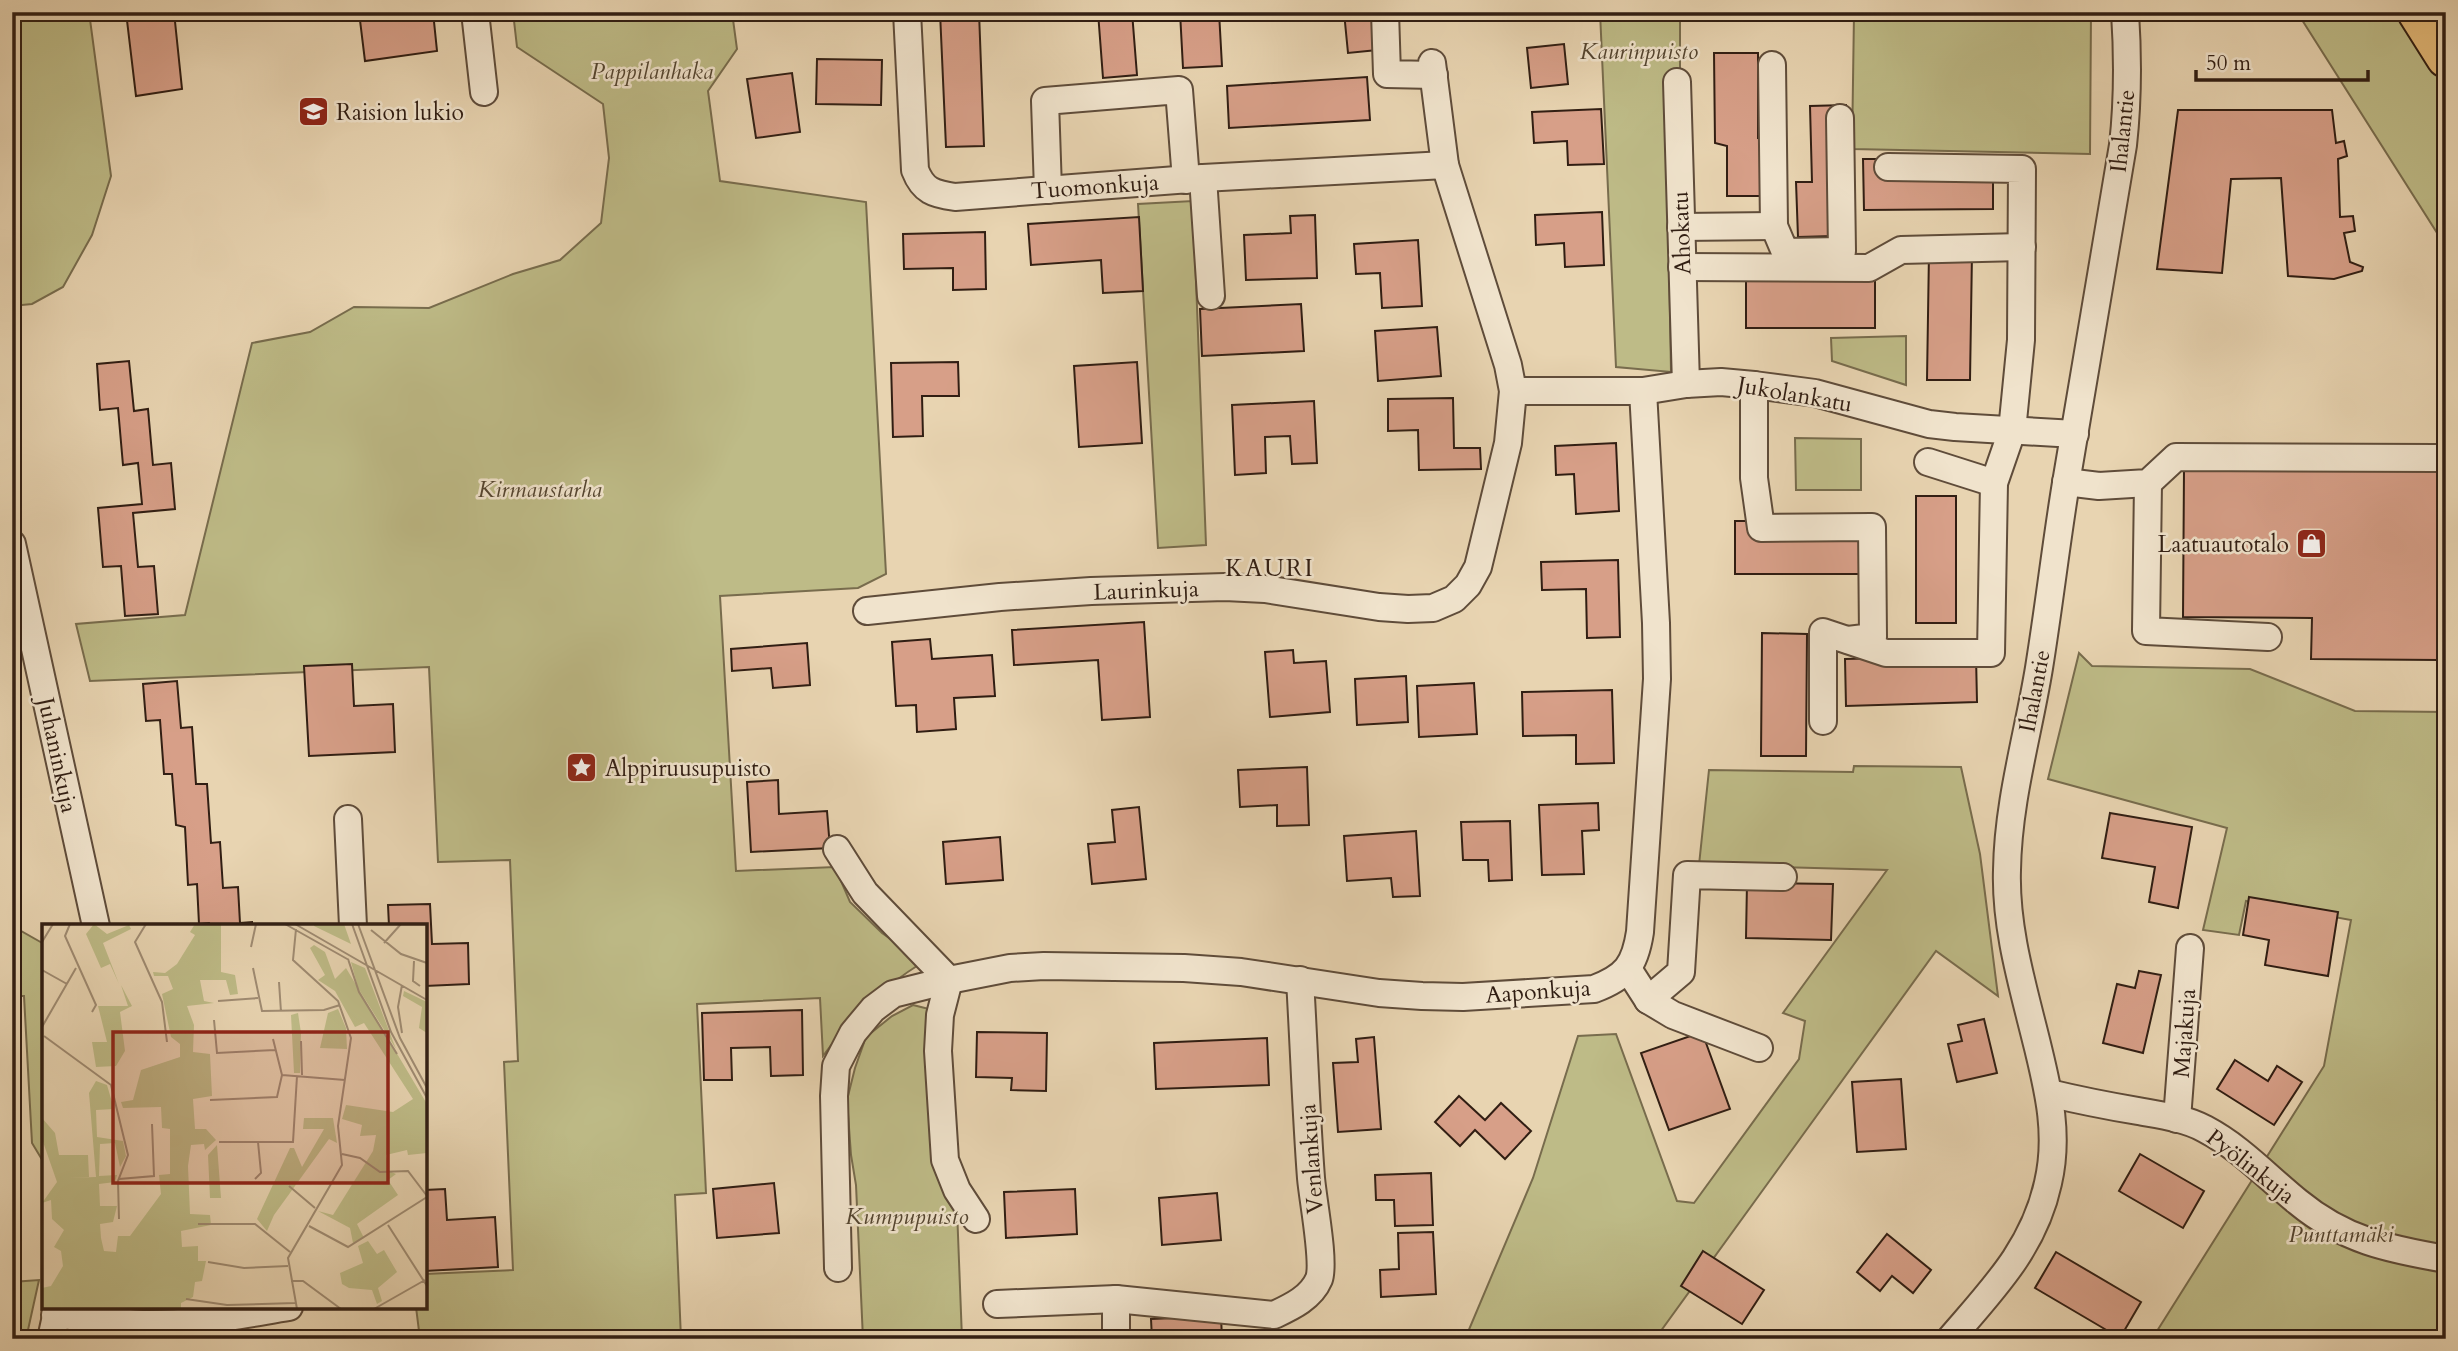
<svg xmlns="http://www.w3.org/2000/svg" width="2458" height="1351" font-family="Cardo,serif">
<rect width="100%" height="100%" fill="#e8d4b1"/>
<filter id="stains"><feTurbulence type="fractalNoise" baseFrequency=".00286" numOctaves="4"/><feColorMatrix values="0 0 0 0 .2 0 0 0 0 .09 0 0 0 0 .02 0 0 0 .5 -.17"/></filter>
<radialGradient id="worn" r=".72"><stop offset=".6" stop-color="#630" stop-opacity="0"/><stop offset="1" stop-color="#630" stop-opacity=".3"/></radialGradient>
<g fill="#bebb87" stroke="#786c4d" stroke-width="2">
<path d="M12 12H89L111 176 92 235 63 287 32 304 12 306Z"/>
<path d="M513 12H732L737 49 708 91 720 181 866 202 886 574 858 588 720 596 736 871 835 867 850 902 882 933 923 962C880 989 853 1015 823 1056L820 998 697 1004 706 1193 675 1195 681 1339H420L416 1307H425V1274L513 1270 504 1062 518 1061 510 860 438 862 429 667 90 681 76 624 185 615 252 343 310 332 354 307 429 308 513 274 560 260 601 223 609 158 603 104 517 47Z"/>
<path d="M1600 12H1680V69L1666 78 1671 372 1616 367Z"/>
<path d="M1856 12H2091L2090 154 1852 149 1854 14Z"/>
<path d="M2297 12H2399L2446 87V247Z"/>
<path d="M1193 201 1206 545 1158 548 1138 204Z"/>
<path d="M1906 336V385L1832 361 1831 338Z"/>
<path d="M1795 438 1861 439V490H1796Z"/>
<path d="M2079 653 2092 666 2250 669 2355 711 2446 712V1099L2437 1101 2446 1141V1339H2152L2324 1066 2351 920 2246 901 2239 935 2203 930 2227 828 2048 779Z"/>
<path d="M1854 766 1961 767 1980 854 1998 996 1936 951 1655 1339H1465L1533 1178 1578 1036 1616 1034 1677 1201 1694 1203 1799 1059 1805 1021 1783 1013 1887 870 1699 865 1709 770 1853 772Z"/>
<path d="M12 931H21L44 944V1163L32 1143 24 996H12Z"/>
<path d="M913 1005 929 1009 928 1107 933 1143 956 1183 962 1339H863L856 1185 851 1155 847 1100 855 1068 866 1037 892 1016Z"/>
<path d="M39 1280 26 1339H12V1282Z"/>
</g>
<g fill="#d79f88" stroke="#311e13" stroke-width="2">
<path d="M126 12H174L182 89 136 96Z"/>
<path d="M359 12H433L437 51 365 61Z"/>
<path d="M940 12H979L984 146 946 147Z"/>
<path d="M1098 12H1132L1137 75 1103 78Z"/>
<path d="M1180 12H1219L1222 66 1183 68Z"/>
<path d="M1344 12H1384L1387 49 1348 53Z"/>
<path d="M1564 44 1568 84 1531 88 1527 48Z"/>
<path d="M1714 53H1758V138H1771V196H1727V146L1715 143Z"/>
<path d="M817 59 882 60 881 105 816 104Z"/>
<path d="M792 73 800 132 756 138 747 79Z"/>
<path d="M1367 77 1370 120 1229 128 1227 86Z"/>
<path d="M1846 105 1849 184 1834 236 1798 237 1796 182H1812L1810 106Z"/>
<path d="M1601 109 1604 164 1568 165 1567 141 1534 143 1532 112Z"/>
<path d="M2178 110H2332L2336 143 2344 141 2347 156 2338 159 2340 217 2353 216 2355 231 2344 233 2350 262 2363 267 2362 271 2334 279 2288 276 2281 178 2231 179 2222 273 2157 269Z"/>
<path d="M1863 159H1993V209L1864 210Z"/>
<path d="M1602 212 1604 265 1565 267 1564 243 1536 245 1535 215Z"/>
<path d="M1315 215 1317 278 1246 280 1244 235 1291 233 1290 216Z"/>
<path d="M1139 217 1143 291 1103 293 1101 260 1031 265 1028 224Z"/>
<path d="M985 232 986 289 953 290V268L904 269 903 234Z"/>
<path d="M1418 240 1422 306 1382 308 1380 273 1356 274 1354 244Z"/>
<path d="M1929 252 1972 253 1970 380H1927Z"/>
<rect x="1746" y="279" width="129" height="49"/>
<path d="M1301 304 1304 351 1202 356 1200 309Z"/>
<path d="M1437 327 1441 376 1378 381 1375 331Z"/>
<path d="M129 361 134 411 148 409 153 465 171 463 175 509 133 513 138 567 154 566 158 614 125 616 121 566 103 567 98 508 142 504 138 463 123 465 118 408 100 410 97 364Z"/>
<path d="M958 362 959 396H922L923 436 893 437 891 363Z"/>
<path d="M1137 362 1142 443 1079 447 1074 366Z"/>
<path d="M1453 398 1454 448H1480L1481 469 1419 470 1418 430 1388 431V399Z"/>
<path d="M1314 401 1317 463 1292 464 1290 436 1265 437 1266 473 1235 475 1232 405Z"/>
<path d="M1616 443 1619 511 1576 514 1574 474 1556 475 1555 446Z"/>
<path d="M2184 469 2441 471 2439 660 2311 659 2312 618 2183 617Z"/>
<rect x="1916" y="496" width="40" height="127"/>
<rect x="1735" y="521" width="124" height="53"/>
<path d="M1618 560 1620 637 1587 638 1586 589 1542 590 1541 562Z"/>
<path d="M1144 622 1150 717 1102 720 1098 660 1014 665 1012 630Z"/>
<path d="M1762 633 1807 634 1806 756H1761Z"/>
<path d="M930 639 932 659 992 655 995 696 954 698 956 729 917 732 916 705 896 706 892 642Z"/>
<path d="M807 643 810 685 773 688 771 668 732 671 731 649Z"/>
<path d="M1293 650 1294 663 1326 661 1330 712 1270 717 1265 652Z"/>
<path d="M1976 656 1977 702 1846 706 1845 659Z"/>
<path d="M352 664 354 706 393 704 395 752 309 756 304 666Z"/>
<path d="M1406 676 1408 722 1357 725 1355 679Z"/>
<path d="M177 681 181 728 192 727 196 784H207L211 843 220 842 223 888 238 887 240 923 252 922V926H210L209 923 199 924 197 884 188 885 185 827 176 825 172 774H164L160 720 146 721 143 684Z"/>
<path d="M1474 683 1477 734 1419 737 1417 686Z"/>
<path d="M1612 690 1614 763 1576 764V735L1523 736 1522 692Z"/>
<path d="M1307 767 1309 825 1277 826V805L1240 807 1238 770Z"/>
<path d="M778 780 779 814 827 811 830 848 751 852 747 782Z"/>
<path d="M1598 803 1599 830 1582 831 1584 874 1542 875 1539 805Z"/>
<path d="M1139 807 1146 879 1092 884 1088 844 1115 842 1112 810Z"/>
<path d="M2110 813 2192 827 2178 908 2149 902 2155 867 2102 858Z"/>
<path d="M1510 821 1512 880 1489 881 1488 860H1463L1461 822Z"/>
<path d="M1416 831 1420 896 1393 897 1391 878 1347 881 1344 836Z"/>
<path d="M1000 837 1003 880 946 884 943 842Z"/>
<path d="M1747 883 1833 884 1831 940 1746 938Z"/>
<path d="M2249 897 2338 912 2328 976 2265 965 2269 940 2243 935Z"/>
<path d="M430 904 432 944 468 943 469 984 425 986V926H389L388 905Z"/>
<path d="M2139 971 2161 975 2143 1053 2103 1043 2117 984 2135 988Z"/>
<path d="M802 1010 803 1075 771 1076 770 1047 731 1048 732 1080H704L702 1013Z"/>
<path d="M1984 1019 1997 1073 1957 1082 1948 1044 1962 1041 1958 1025Z"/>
<path d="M977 1032 1047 1033 1046 1091 1011 1090 1012 1078 976 1077Z"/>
<path d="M1702 1032 1730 1109 1669 1130 1641 1053Z"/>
<path d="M1374 1037 1381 1129 1338 1132 1333 1063 1358 1062 1356 1039Z"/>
<path d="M1267 1038 1269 1085 1156 1089 1154 1043Z"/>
<path d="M2235 1060 2268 1081 2277 1066 2302 1082 2274 1125 2217 1089Z"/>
<path d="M1901 1079 1906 1149 1857 1152 1852 1082Z"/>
<path d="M1459 1096 1485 1120 1501 1103 1531 1131 1505 1159 1475 1130 1460 1146 1435 1122Z"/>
<path d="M2140 1154 2204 1191 2183 1228 2119 1191Z"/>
<path d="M1431 1173 1433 1225 1395 1226 1394 1200H1376L1375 1175Z"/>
<path d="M774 1183 779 1233 717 1238 713 1189Z"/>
<path d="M445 1189 447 1220 495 1217 498 1267 425 1271V1190Z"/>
<path d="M1075 1189 1077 1234 1006 1238 1004 1192Z"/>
<path d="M1217 1193 1221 1240 1162 1245 1159 1198Z"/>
<path d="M1433 1232 1436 1294 1381 1297 1380 1270 1399 1269 1398 1233Z"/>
<path d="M1887 1234 1931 1270 1913 1293 1892 1276 1880 1291 1857 1272Z"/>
<path d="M1703 1251 1764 1290 1742 1324 1681 1286Z"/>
<path d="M2056 1252 2141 1302 2120 1338 2035 1288Z"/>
<path d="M1221 1316 1222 1339H1152L1151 1319Z"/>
<path d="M1110 1332V1339H1042V1334Z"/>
<rect x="962" y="1334" width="71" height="5"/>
</g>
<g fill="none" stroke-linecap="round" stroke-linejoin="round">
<defs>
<g id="minor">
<path d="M475 12 484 92"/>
<path d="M907 12 915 170C923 191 934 194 955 197L1203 178 1445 165"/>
<path d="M1385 12 1387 74 1434 75"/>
<path d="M1772 65 1774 226 1785 252 1842 251 1840 118"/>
<path d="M1677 82 1686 384"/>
<path d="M1203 178 1211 296"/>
<path d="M1048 190 1045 101 1179 90 1186 180"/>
<path d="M1681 227 1774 226"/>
<path d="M1682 267 1869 268 1901 250 2022 247"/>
<path d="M1754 385V478L1761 528 1872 527 1873 637 1848 640"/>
<path d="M1513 391H1643L1686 384 1721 382 1754 385 1815 393 1929 424 1955 427 2075 434"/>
<path d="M1928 462 1994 483"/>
<path d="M2066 482 2099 486 2148 483 2176 457 2436 458"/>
<path d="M2148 483 2146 631 2268 637"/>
<path d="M12 544 96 926"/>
<path d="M867 611 1000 597 1091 591 1225 587 1265 589 1379 607 1408 609 1433 608 1454 599 1468 585 1478 567 1508 443 1513 391 1508 365 1445 165 1432 63"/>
<path d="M1823 721V632L1886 653H1991L1994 483 2012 431 2021 340 2022 169 1888 167"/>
<path d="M348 819 353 926"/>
<path d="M837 849 865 893 949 980"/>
<path d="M1628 969 1648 1000 1681 972 1687 875 1783 877"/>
<path d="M949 980 940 1015 938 1051 945 1160 957 1190 976 1219"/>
<path d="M1648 1000 1673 1015 1759 1048"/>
<path d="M2049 1093C2078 1100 2108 1106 2138 1111 2160 1115 2185 1118 2205 1129 2241 1148 2267 1177 2298 1202 2344 1240 2388 1249 2446 1259"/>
<path d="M2177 1119 2190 948"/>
<path d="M838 1268 834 1096 836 1066 853 1033 873 1009 893 994 949 980 1010 968 1044 966 1184 968 1241 972 1379 993 1422 996 1463 997 1594 989C1626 977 1635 965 1640 932L1657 679 1656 623 1643 391"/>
<path d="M1116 1299V1339"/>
<path d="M997 1304 1116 1299 1274 1315C1291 1307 1311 1298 1319 1279 1325 1262 1313 1201 1311 1178 1306 1112 1304 1046 1300 980"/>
<path d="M55 1315C84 1316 113 1323 142 1324 192 1325 240 1315 289 1307"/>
<path d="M51 1339 58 1307"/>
<path d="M1950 1339C1992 1290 2034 1248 2048 1183 2059 1136 2049 1093 2038 1048 2024 990 2005 930 2007 870 2008 801 2028 735 2039 668 2049 606 2056 544 2066 483 2085 370 2104 258 2123 145 2128 100 2128 57 2125 12"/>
</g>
<path id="highway" d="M2417 12 2446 58"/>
</defs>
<use href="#minor" stroke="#5f4c3a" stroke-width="30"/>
<use href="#highway" stroke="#311e13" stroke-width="42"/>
<use href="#minor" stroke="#f0e3cc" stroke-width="26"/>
<use href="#highway" stroke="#e4ba78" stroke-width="38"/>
</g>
<defs>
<symbol id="school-square" viewBox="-11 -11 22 22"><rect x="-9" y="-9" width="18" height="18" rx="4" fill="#8f2418" stroke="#f0e3cc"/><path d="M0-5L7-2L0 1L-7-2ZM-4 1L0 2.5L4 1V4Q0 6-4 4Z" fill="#fff"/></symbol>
<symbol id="shop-square" viewBox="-11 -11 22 22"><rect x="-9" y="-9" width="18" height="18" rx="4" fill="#8f2418" stroke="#f0e3cc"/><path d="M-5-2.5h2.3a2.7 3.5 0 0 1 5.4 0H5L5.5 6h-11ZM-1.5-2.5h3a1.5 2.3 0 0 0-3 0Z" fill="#fff"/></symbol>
<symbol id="sight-square" viewBox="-11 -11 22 22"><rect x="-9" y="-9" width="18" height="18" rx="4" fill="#8f2418" stroke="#f0e3cc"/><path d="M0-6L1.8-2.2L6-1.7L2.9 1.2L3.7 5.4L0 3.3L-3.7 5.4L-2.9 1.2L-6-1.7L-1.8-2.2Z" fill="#fff"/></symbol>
</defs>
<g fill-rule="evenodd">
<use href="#school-square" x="296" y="94" width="35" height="35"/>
<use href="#shop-square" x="2294" y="526" width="35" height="35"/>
<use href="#sight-square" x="564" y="750" width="35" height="35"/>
</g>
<g text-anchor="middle" stroke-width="5" stroke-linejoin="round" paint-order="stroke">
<g font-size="23" font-style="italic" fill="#544530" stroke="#f0e3cc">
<text x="1639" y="59">Kaurinpuisto</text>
<text x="652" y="79">Pappilanhaka</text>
<text x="540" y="497">Kirmaustarha</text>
<text x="907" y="1224">Kumpupuisto</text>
<text x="2341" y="1242">Punttamäki</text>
</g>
<g font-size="23" fill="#311e13" stroke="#f0e3cc" text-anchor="start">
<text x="336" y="120">Raision lukio</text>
<text x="2289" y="552" text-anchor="end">Laatuautotalo</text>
<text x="605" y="776">Alppiruusupuisto</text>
</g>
<g font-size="23" fill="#311e13" stroke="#f0e3cc">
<text transform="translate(2122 131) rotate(-84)" y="8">Ihalantie</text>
<text transform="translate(1095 186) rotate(-4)" y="8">Tuomonkuja</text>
<text transform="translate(1681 233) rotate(-92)" y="8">Ahokatu</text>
<text transform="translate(1795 394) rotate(10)" y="8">Jukolankatu</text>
<text transform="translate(1146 590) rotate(-2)" y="8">Laurinkuja</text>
<text transform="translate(2034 691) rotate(-79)" y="8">Ihalantie</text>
<text transform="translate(58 755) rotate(78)" y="8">Juhaninkuja</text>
<text transform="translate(1538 991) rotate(-4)" y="8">Aaponkuja</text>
<text transform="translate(2184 1033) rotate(-86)" y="8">Majakuja</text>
<text transform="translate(1311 1159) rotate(-94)" y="8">Venlankuja</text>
<text transform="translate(2251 1166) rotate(38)" y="8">Pyölinkuja</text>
</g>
<g font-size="24" letter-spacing="2" fill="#311e13" stroke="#f0e3cc">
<text x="1270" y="576">KAURI</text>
</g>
</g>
<g transform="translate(42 924)">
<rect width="385" height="385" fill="#e8d4b1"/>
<path d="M52 0 65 10 87 1 89 5 61 19 77 60 68 40 59 44 44 10ZM153 0H179V48L193 51 196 70 188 71 184 56H158L162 77 172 79 145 82 152 101 151 128 168 130 170 172 151 175 153 205H164L174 216 163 226 162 220 149 221 146 242 148 290 168 291 169 301 139 307 140 323 156 322V337H164L160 357 153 358 151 373 139 379V385H0V364L9 362 21 342 19 327 12 323 22 306 10 295 9 276 0 279 15 258 0 215V194L13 209 17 231H46L47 253 27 254 54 253 47 169 54 157 65 161 72 185 54 186 55 213 81 217 84 232 78 243 73 219 58 220 57 252 75 251 73 258 57 260 58 282H75L71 298 58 300 59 314 62 327 74 328 76 312H88L119 270 117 251 128 250V205L120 204 119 183 81 184 79 178 91 176 99 146 138 133V120L129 113 120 70 131 65 126 52H112L111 48 123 49 135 40 153 11 148 8ZM302 0 309 20 272 2V0ZM272 21 283 28 293 55 304 44 385 180V229L366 231 365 226 344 231 347 247 354 250 346 256 356 271 315 300 322 314 311 319 308 304 276 287 291 291 331 227 334 211 318 212 320 201 300 195 304 181 351 188 371 175 322 99 313 103 293 67 276 56 283 51 268 24ZM309 38 323 44 354 125 316 64ZM79 61 90 82 78 88 83 127 74 142 54 143 50 118H65L56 82H86ZM362 67 385 78V109L377 104 380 83 361 72ZM296 85 304 104 305 125 278 124 286 89ZM256 89 259 109 258 149H252L249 91ZM262 194H291L295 219 287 215 232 291 225 307 215 295 248 224H252L260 243 282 205H261ZM175 221 179 274H168L166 231ZM326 317 335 330 342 326 355 348 336 364 340 377 335 380 330 366 307 364 300 360 298 349 321 339 316 322Z" fill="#bebb87"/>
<path fill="none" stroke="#9f8b72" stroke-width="2" d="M28 0 23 12 54 81 50 88M104 0 93 18 120 78 125 118M243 0 307 36M253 0 385 76M310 0 349 108 385 174M316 0 358 114 385 164M254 5 251 36 296 77 309 114 296 202 300 241 246 334 255 385M329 6 359 30 385 39M0 18 11 0M342 19 359 0M209 23 214 0M306 35 317 68 355 130M372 37 371 57 378 62M211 44 220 87 282 86 298 81M0 46 25 60M237 58 239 88M176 77 216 74M172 96 175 129 233 126M0 103 34 44M360 109 356 83 360 61M2 112 69 161 86 231 76 257 77 295M259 117 260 151M240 151 303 156M168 176 235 173 240 151 231 115M177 218H251L255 152M300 230 318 234 338 248 366 247 385 272M77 255 112 252 110 200M213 255 219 249 216 218M247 262 273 284M156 300H213L248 328M346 301 385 362M267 302 306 323 385 273M166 338 202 344 246 342M249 357H261L299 385M144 375 185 381 253 379M332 385 383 356"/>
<path fill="#8f2418" fill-opacity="0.15" stroke="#8f2418" stroke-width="3.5" d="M71 108H346V259H71Z"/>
<rect width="385" height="385" fill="none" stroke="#311e13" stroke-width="3.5"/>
</g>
<rect width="2458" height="1351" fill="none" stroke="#e8d4b1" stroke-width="42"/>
<rect x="14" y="14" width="2430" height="1323" fill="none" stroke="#311e13" stroke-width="3.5"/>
<rect x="21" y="21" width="2416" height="1309" fill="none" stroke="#311e13" stroke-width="2"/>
<path d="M2196 70v10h172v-10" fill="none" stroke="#311e13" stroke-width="3.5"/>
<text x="2206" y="70" font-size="21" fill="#311e13" stroke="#f0e3cc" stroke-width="5" paint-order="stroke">50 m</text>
<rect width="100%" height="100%" filter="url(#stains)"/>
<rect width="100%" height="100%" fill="url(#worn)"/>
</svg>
